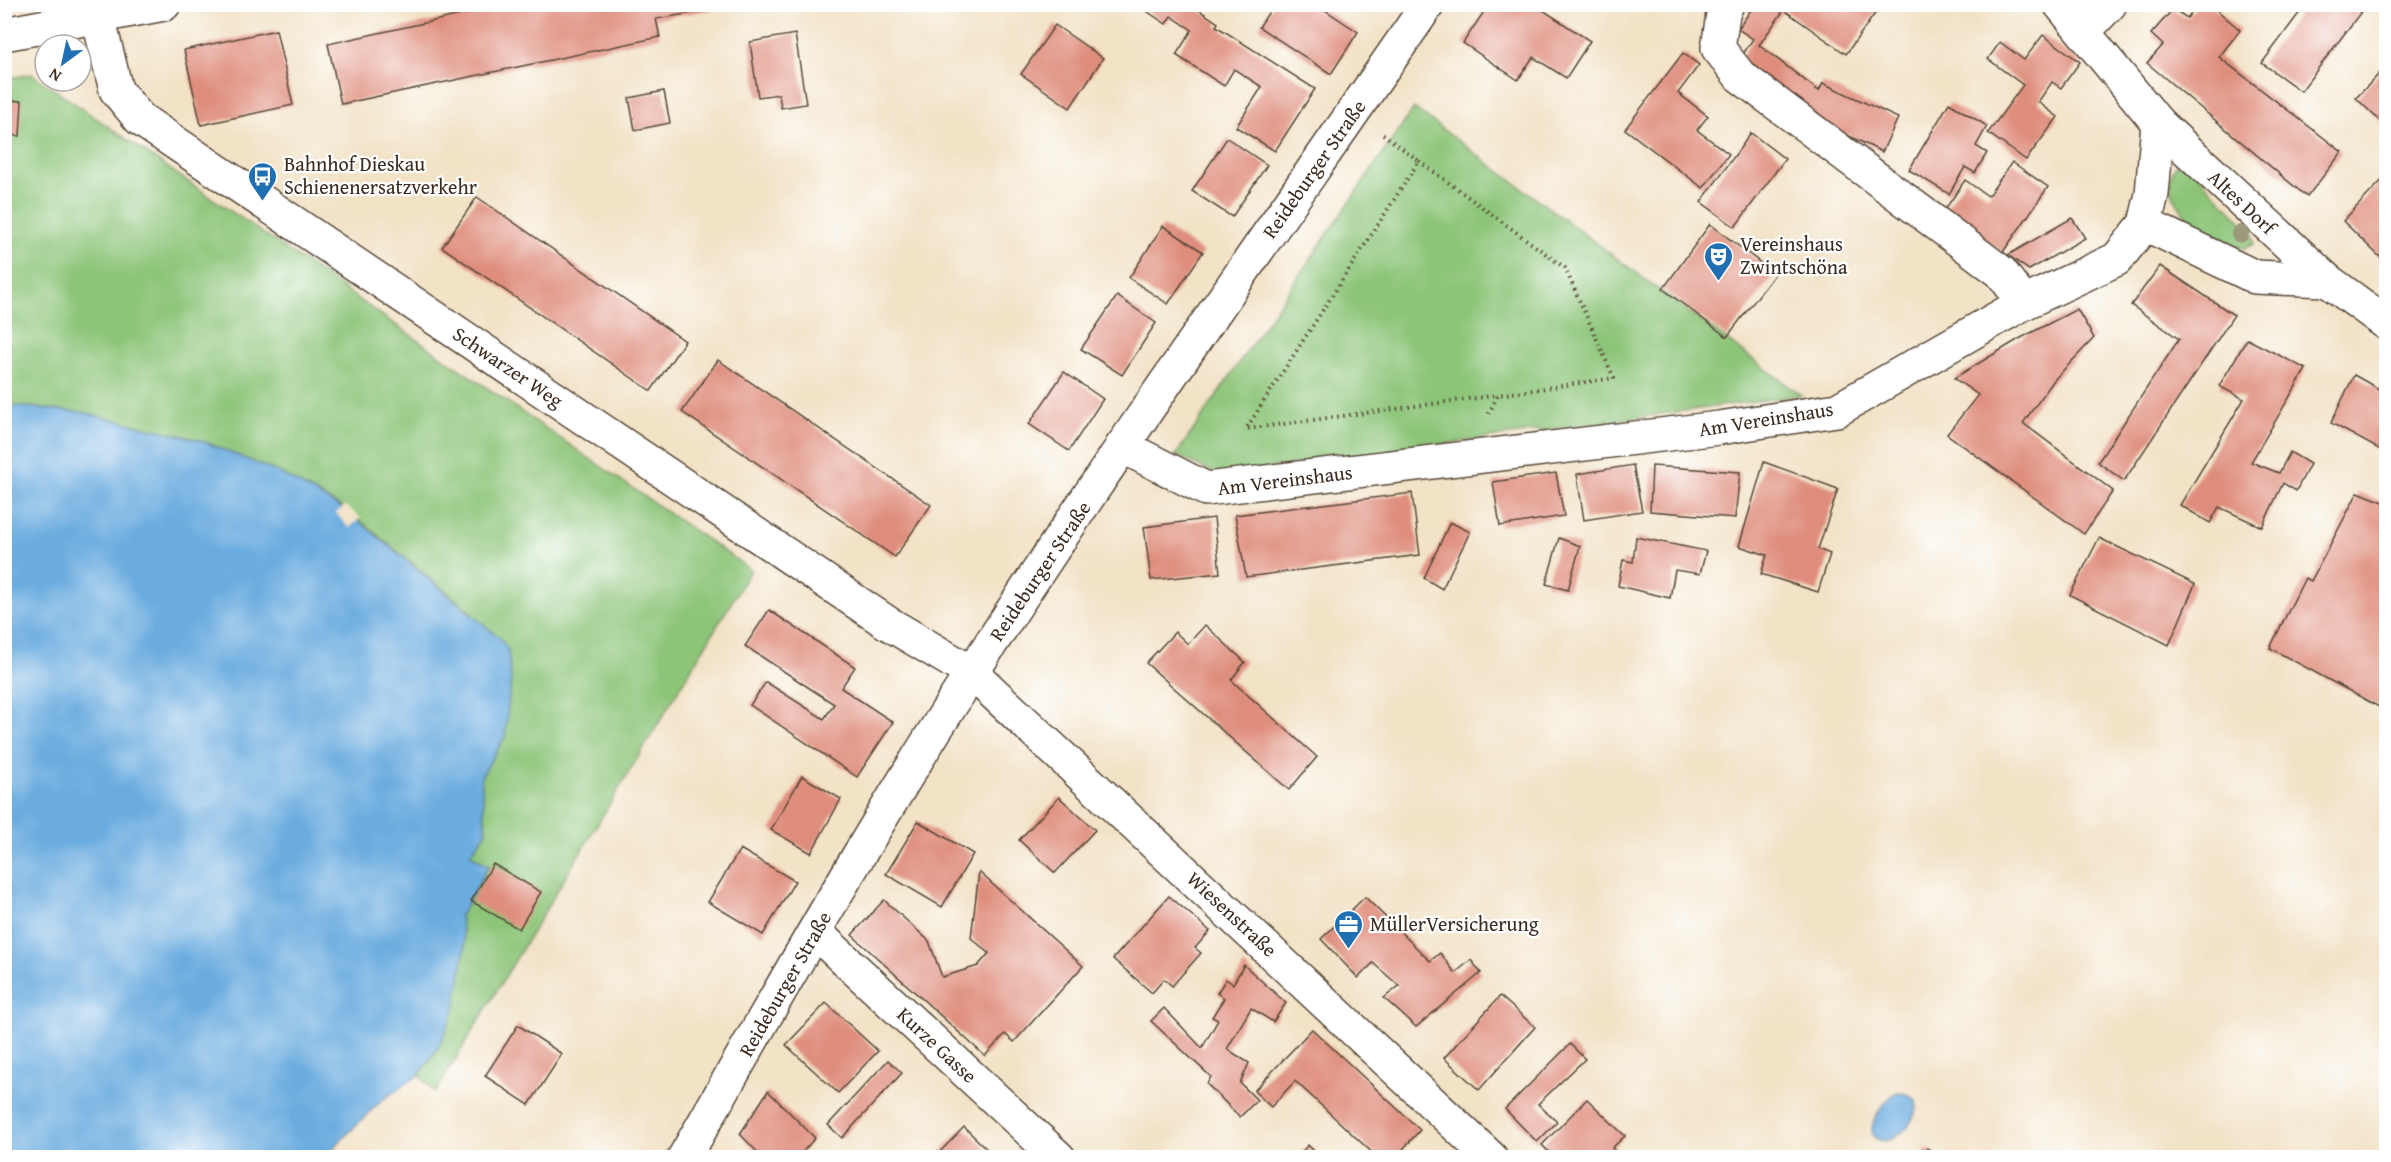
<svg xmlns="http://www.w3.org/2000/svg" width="2391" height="1162" font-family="'Gentium Book Plus',serif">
<rect width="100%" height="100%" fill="#fff"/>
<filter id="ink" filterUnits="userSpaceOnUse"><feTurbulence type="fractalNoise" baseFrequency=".0167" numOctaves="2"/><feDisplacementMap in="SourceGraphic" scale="12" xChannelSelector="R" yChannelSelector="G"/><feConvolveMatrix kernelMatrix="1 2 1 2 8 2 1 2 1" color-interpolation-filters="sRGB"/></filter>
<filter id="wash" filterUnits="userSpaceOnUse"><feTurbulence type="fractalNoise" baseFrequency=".008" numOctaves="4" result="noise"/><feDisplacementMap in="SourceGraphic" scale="24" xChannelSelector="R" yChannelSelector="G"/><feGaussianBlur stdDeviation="1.35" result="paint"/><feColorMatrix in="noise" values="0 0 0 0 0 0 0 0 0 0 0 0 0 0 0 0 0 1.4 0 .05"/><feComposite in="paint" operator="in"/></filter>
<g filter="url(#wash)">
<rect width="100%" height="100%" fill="#f2e2c6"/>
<g fill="#8cc578" stroke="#64784b" stroke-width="1.5">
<path d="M32 74 751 570 435 1093 419 1075 439 1046 464 947 460 916 488 866 469 854 486 833 481 777 505 737 470 611 347 510 280 473 200 440 81 412 5 405 4 79Z"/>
<path d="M1414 108 1801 395 1218 475 1176 455Z"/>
<path d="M2176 165H2189L2252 233 2254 244 2245 248C2238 247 2229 246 2222 243 2196 232 2157 194 2176 165Z"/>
</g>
<g fill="#6aacdf" stroke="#526b7e" stroke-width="1.5">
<path d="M4 405 81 412 200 440 280 473 347 511 500 638 508 650 511 678 505 737 481 777 486 833 470 854 489 866 460 916 465 947 455 1009 439 1046 419 1075 381 1101 324 1157H5Z"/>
<path d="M1895 1093 1908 1094 1916 1100 1917 1110C1895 1162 1842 1142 1895 1093Z"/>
</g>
<path fill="#f2e2c6" d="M345 506 361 518 349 528 336 513Z"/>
<g id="blocks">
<g fill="#df8e7d">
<path d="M511 4H716V9L656 19 660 37 341 104 328 44Z"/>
<path d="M749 4H769V6L750 10Z"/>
<path d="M1136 4H1190L1218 23 1216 26 1315 89 1275 151 1236 127 1262 87 1234 69 1224 86 1176 55 1192 30 1171 16 1166 24Z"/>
<path d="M1274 4H1316L1358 32 1331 74 1259 27Z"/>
<path d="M1489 4H1534L1590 41 1566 78 1533 57 1518 80 1463 43Z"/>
<path d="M1755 4H1875L1879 8 1846 54 1784 10 1759 45 1819 91 1823 83 1898 118 1882 152 1808 116 1737 63 1753 39 1738 29Z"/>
<path d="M2198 4H2210L2240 30 2219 57 2342 152 2307 197 2147 63 2163 45 2151 34 2173 9 2187 18Z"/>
<path d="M2306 4H2367L2301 91 2262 63Z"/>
<path d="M1055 25 1103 58 1070 108 1021 74Z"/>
<path d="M276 30 293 105 201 125 184 50Z"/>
<path d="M795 34 806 104 781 108 779 94 758 97 750 42Z"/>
<path d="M2043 35 2080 62 2061 88 2052 82 2038 102 2058 117 2026 160 1988 133 2023 85 1988 59 2000 42 2024 60Z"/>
<path d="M1683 53 1699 65 1678 93 1708 116 1697 130 1729 154 1703 188 1625 129Z"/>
<path d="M2382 71 2386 76V127L2356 98Z"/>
<path d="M664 91 670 123 635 130 629 98Z"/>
<path d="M4 100 22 101 20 136 4 135Z"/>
<path d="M1949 103 1987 126 1976 146 1987 153 1975 173 1965 167 1949 194 1909 170Z"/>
<path d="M1751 133 1785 159 1735 227 1701 202Z"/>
<path d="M1227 138 1267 165 1232 217 1192 191Z"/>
<path d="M2012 162 2048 187 2003 252 1944 211 1965 180 1988 196Z"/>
<path d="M2386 176V263L2343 221Z"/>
<path d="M477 197 685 341 651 391 442 247Z"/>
<path d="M2072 218 2085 238 2029 270 2008 255Z"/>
<path d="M1710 224 1775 274 1727 337 1663 289Z"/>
<path d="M1163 226 1203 252 1168 304 1129 278Z"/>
<path d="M2160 266 2234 315 2124 481 2098 462 2179 339 2131 305Z"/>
<path d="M1117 296 1156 323 1122 375 1081 349Z"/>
<path d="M2077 309 2094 338 2054 380 2023 423 2113 491 2084 534 1947 434 1978 395 1954 378 2019 339Z"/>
<path d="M2247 339 2306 369 2251 462 2279 473 2290 452 2310 464 2296 491 2283 483 2262 527 2219 507 2210 523 2180 505 2244 399 2219 386Z"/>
<path d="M718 360 931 505 895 557 682 412Z"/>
<path d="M1064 372 1103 399 1069 451 1029 424Z"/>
<path d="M2354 375 2386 393V453L2331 423Z"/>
<path d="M1764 462 1838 489 1818 549 1830 554 1818 592 1761 574 1767 555 1739 546Z"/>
<path d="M1633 465 1642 511 1584 520 1577 474Z"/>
<path d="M1652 466 1740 472 1735 518 1650 511Z"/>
<path d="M1556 473 1564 516 1500 526 1493 482Z"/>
<path d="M2358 492 2386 503V692L2379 707 2270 648 2305 578 2311 581Z"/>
<path d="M1412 493 1420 555 1246 577 1235 515Z"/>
<path d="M1214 518 1220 573 1151 580 1144 527Z"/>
<path d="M1450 522 1470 532 1442 589 1424 578Z"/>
<path d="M1636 537 1706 551 1700 574 1675 570 1670 598 1618 586 1623 560 1633 562Z"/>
<path d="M1559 538 1580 546 1568 590 1546 584Z"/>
<path d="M2099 538 2195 584 2169 645 2070 595Z"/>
<path d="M769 610 855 667 841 688 893 722 857 777 750 705 766 682 824 719 834 704 745 646Z"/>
<path d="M1205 625 1245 662 1231 680 1317 757 1289 790 1146 663 1175 632 1188 644Z"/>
<path d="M802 776 841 799 811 853 771 830Z"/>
<path d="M1059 797 1095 830 1055 873 1019 840Z"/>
<path d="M918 821 973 854 942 907 886 874Z"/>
<path d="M740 849 795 881 763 935 708 902Z"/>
<path d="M493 864 541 892 519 929 471 901Z"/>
<path d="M979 872 1083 966 1014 1042 1005 1034 985 1056 852 935 884 900 929 941 942 977 978 966 989 953 971 938Z"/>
<path d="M1169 896 1210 931 1195 948 1201 953 1172 986 1164 979 1152 993 1113 959Z"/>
<path d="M1365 897 1430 961 1440 953 1455 973 1471 960 1481 973 1416 1027 1384 998 1399 986 1373 963 1358 978 1321 939Z"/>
<path d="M1244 965 1286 1003 1273 1022 1251 1008 1227 1049 1249 1063 1240 1083 1257 1100 1240 1117 1207 1084 1211 1077 1151 1021 1164 1008 1202 1048 1218 1020 1212 1017 1224 998 1217 993 1226 979 1233 984Z"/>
<path d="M1500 996 1535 1027 1479 1090 1444 1058Z"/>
<path d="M826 1003 878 1051 838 1093 786 1045Z"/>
<path d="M518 1025 562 1054 529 1105 485 1076Z"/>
<path d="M1312 1029 1420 1130 1395 1158H1378L1295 1081 1271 1107 1254 1091Z"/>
<path d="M1570 1044 1585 1059 1538 1104 1557 1122 1537 1142 1505 1109Z"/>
<path d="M888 1060 902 1073 842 1138 828 1125Z"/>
<path d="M768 1091 815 1138 797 1158H763L740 1134Z"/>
<path d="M1587 1099 1625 1136 1612 1148 1622 1158H1555L1542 1145Z"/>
<path d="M964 1127 996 1158H934Z"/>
<path d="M1308 1145 1321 1158H1296Z"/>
<path d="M1927 1148 1940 1158H1921Z"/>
</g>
</g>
</g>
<g filter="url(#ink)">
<use href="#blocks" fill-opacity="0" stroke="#564637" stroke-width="1.5"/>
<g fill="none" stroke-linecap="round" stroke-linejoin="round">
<defs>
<g id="minor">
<path d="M1727 4 1723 14 1718 48 1740 76 2001 272 2024 303"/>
<path d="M2060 4 2158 123 2327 280 2386 323"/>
<path d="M98 17 116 90 140 119 886 622 972 673 1491 1158"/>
<path d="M2084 31 2110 4"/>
<path d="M4 34 164 4"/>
<path d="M2145 224 2255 277 2327 280"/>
<path d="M1122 446 1206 489 1719 428 1837 410 2024 303 2117 259 2145 224 2152 194 2158 123"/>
<path d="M815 932 1059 1158"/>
</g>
<path id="major" d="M684 1158C778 995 870 829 973 671 1119 445 1275 226 1428 4"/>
</defs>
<use href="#minor" stroke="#564637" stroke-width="36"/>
<use href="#major" stroke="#564637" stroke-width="36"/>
<g stroke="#564637" stroke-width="4" stroke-dasharray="1.5 4.5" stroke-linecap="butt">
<path d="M1383 134 1419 161 1246 429 1498 395"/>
<path d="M1419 161 1565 268 1614 378 1498 395 1487 417"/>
</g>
<use href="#minor" stroke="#fff" stroke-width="33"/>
<use href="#major" stroke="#fff" stroke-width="33"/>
</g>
<circle fill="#9d9a7b" cx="2240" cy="234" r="9"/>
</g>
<defs>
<symbol id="bus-pin" viewBox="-11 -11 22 30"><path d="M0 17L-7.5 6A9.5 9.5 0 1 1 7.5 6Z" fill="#1f6fb2" stroke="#fff"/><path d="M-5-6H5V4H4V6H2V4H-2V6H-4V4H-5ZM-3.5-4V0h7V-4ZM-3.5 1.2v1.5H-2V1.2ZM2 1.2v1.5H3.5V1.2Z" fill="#fff"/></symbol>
<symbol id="theatre-pin" viewBox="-11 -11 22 30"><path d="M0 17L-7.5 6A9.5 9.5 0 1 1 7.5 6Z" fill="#1f6fb2" stroke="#fff"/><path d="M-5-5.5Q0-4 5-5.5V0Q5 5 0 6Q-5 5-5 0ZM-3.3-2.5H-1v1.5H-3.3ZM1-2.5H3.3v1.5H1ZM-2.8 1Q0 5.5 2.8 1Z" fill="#fff"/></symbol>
<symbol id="office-pin" viewBox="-11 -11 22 30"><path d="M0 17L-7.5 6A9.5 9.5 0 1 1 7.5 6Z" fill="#1f6fb2" stroke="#fff"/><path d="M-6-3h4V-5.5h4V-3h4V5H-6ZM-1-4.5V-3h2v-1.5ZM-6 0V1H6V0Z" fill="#fff"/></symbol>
</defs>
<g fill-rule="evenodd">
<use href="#bus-pin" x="246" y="160" width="33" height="45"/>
<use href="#theatre-pin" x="1702" y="240" width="33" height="45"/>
<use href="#office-pin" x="1332" y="908" width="33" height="45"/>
</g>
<g text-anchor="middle" stroke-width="4.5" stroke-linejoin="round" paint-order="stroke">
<g font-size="20" fill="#3b2a1e" stroke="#fff" text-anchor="start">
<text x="284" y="171">Bahnhof Dieskau<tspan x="284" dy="23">Schienenersatzverkehr</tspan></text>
<text x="1740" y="251">Vereinshaus<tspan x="1740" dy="23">Zwintschöna</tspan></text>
<text x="1370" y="931">MüllerVersicherung</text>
</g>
<g font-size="20" fill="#3b2a1e" stroke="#fff">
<text transform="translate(1314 169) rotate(-55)" y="7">Reideburger Straße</text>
<text transform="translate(2242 202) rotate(43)" y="7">Altes Dorf</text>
<text transform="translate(508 367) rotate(34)" y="7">Schwarzer Weg</text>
<text transform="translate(1766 419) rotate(-9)" y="7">Am Vereinshaus</text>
<text transform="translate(1285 480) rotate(-7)" y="7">Am Vereinshaus</text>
<text transform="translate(1040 571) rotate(-56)" y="7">Reideburger Straße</text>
<text transform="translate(1232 914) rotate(43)" y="7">Wiesenstraße</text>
<text transform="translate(785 984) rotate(-60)" y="7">Reideburger Straße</text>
<text transform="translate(937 1045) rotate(43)" y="7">Kurze Gasse</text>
</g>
</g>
<rect width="2391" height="1162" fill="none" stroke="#fff" stroke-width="24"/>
<g transform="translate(63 63) rotate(213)"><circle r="28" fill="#ffffff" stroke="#b1aaa5" stroke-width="1.5"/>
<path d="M0-4.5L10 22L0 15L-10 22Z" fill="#1f6fb2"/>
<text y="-9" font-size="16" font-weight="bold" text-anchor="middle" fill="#3b2a1e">N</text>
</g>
</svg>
